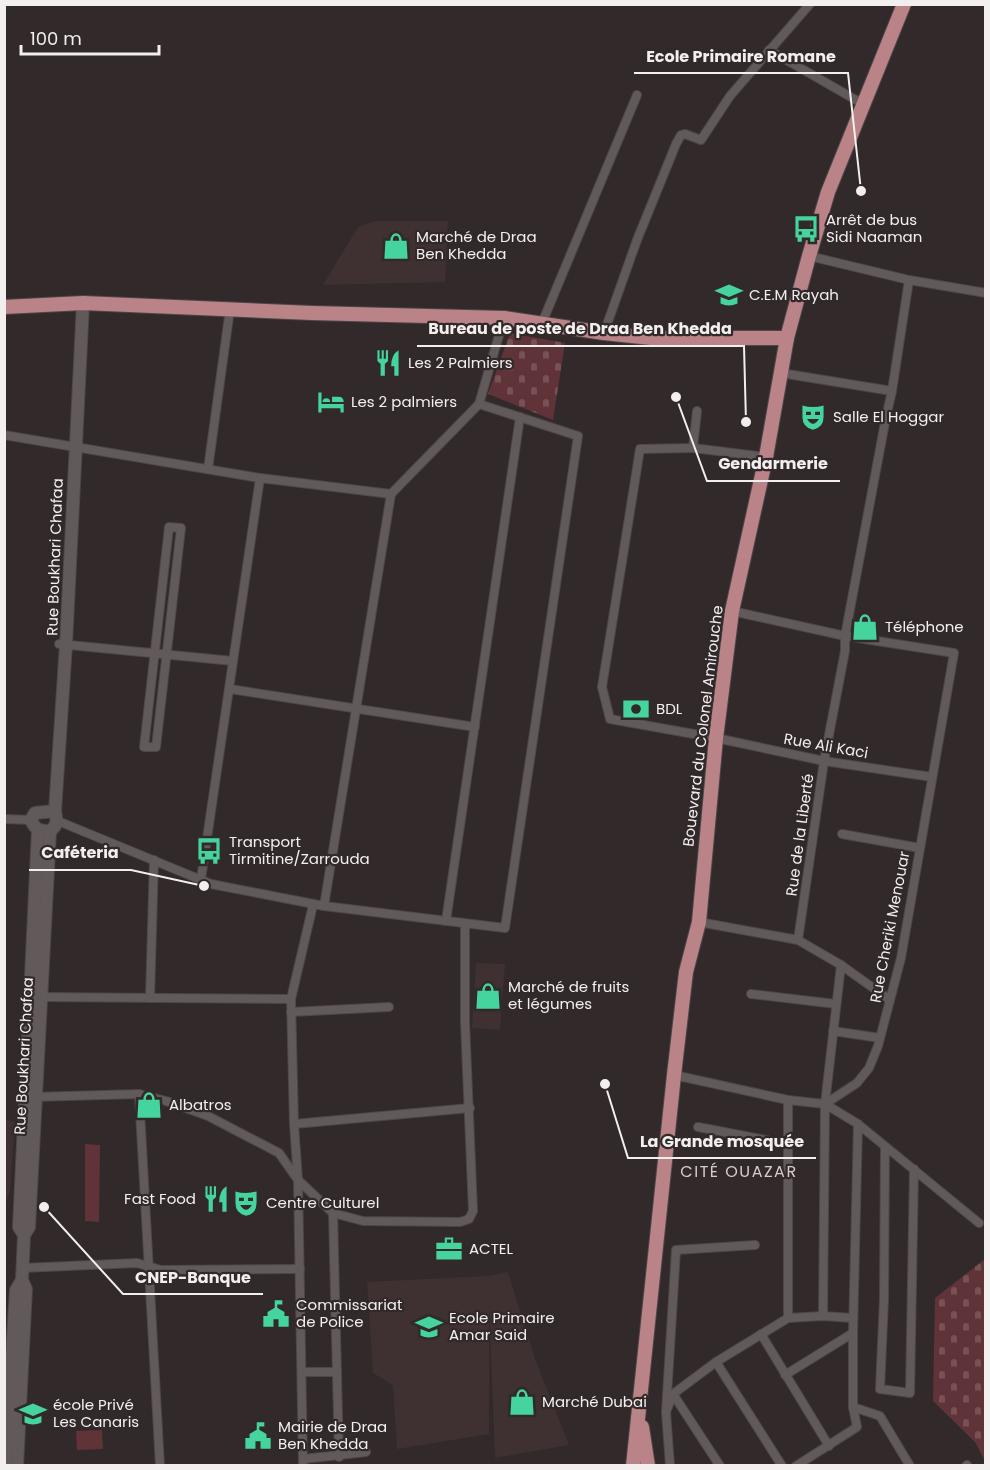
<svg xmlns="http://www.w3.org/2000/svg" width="990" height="1470" font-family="Poppins,sans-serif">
<defs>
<pattern id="cemetery-stones" width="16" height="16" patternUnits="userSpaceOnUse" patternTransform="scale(1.5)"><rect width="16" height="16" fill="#5f3337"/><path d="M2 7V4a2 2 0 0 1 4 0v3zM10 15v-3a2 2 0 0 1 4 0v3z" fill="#775154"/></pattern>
</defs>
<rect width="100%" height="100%" fill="#31292a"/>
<g fill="#3f3132">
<path d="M375 221H448L445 282 323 285 358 227Z"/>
<path d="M476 963 505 964 500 1030 472 1028Z"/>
<path d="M5 1120 15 1121 10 1192 5 1202Z"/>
<path d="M508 1272 535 1359 569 1445 495 1458 489 1302V1434L397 1449 393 1385 373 1373 367 1282 488 1276Z"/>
</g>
<g fill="#5f3337">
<path d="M85 1144 100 1145 99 1222 85 1221Z"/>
<path d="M102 1430 103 1449 77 1450 76 1431Z"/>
</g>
<g fill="url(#cemetery-stones)">
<path d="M510 333 565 343 553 420 488 394Z"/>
<path d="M985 1259V1461L975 1442 933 1401 935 1298Z"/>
</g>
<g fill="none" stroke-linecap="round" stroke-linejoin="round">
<defs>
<g id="street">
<path d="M769 50 863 104"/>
<path d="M809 256 909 280 986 293"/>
<path d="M542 323 637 95"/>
<path d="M604 333 637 240 676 144 681 135 685 134 701 140 730 96 810 4"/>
<path d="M781 373 892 391"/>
<path d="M697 411 693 448 766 457"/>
<path d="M4 435 260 478"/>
<path d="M693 448 640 449 602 687 610 719 716 738 824 761 932 777"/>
<path d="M208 469 230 309"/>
<path d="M391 494 479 404 504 318"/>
<path d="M169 527 181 528 156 747H144Z"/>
<path d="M732 611 845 636 886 417 892 391 909 280"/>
<path d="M59 644 233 661"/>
<path d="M230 689 475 727"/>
<path d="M4 819 31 820"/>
<path d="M58 821 211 884 324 906 505 928 578 436 479 404"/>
<path d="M842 834 920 848"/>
<path d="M201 879 260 478 391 494 324 906"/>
<path d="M313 905 291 999 294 1124 298 1180 333 1213 363 1221 460 1222 469 1219 473 1211 465 1022V924"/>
<path d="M446 921 520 417"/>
<path d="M798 940 841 965 890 1000"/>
<path d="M751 994 836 1004"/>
<path d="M42 997 291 999"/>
<path d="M150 998 154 860"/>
<path d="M291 1012 389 1007"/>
<path d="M833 1031 880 1038"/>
<path d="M674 1075 788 1100 825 1104 857 1083 869 1068 878 1046 901 958 954 653 845 636V651L824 761 798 940 699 922"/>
<path d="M139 1094 160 1466"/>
<path d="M32 1097 139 1094 166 1101 208 1116 279 1153 298 1180 303 1466"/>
<path d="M825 1104 858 1124 979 1223"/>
<path d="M294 1124 470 1108"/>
<path d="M698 1127 787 1144"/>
<path d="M885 1148 884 1299 880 1389 910 1393 914 1169"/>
<path d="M333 1213 339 1457"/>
<path d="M22 1268 137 1263 161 1270 300 1269"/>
<path d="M823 1316 825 1104 841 965"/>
<path d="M788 1318 823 1316 853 1318"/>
<path d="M761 1334 829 1446"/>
<path d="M716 1362 782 1466"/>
<path d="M302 1372H337"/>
<path d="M785 1375 853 1333"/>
<path d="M673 1394 720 1466"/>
<path d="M853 1407 880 1416 910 1466"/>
<path d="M666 1412 673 1394 716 1362 788 1318V1100"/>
<path d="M303 1459 366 1452"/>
<path d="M670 1466 666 1412 676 1250 755 1245"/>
<path d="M796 1466 857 1427 853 1407V1333L858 1124"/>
<path d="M966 1466 967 1465"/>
</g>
<g id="secondary">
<path d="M55 811 35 813 31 820C35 830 40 831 50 831 58 825 57 821 55 811L66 644 83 303"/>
<path d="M24 1235 19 1227 38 830"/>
<path d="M24 1235 29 1227 50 831"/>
<path d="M5 1466 16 1290 22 1280"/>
<path d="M17 1466 26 1289 22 1280 24 1235"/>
</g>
<g id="primary">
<path d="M4 307 83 303 312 313 504 318 604 333 651 338H787"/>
<path d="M642 1427 648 1466"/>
<path d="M633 1466 674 1075 686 972 699 922 716 738 732 611 766 457 787 338 809 256 828 192 904 4"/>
</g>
</defs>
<use href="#street" stroke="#4d4747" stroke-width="10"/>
<use href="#secondary" stroke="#4d4747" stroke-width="14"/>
<use href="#primary" stroke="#4d4747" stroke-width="16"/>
<use href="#street" stroke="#625a5a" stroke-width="8"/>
<use href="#secondary" stroke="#625a5a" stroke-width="12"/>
<use href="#primary" stroke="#ba8388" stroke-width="14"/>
</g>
<defs>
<symbol id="bus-bare" viewBox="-9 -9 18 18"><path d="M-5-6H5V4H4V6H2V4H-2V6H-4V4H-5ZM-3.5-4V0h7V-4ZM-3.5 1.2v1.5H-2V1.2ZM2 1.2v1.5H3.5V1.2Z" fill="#46d49e" stroke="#31292a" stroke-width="2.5" paint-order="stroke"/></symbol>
<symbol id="shop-bare" viewBox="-9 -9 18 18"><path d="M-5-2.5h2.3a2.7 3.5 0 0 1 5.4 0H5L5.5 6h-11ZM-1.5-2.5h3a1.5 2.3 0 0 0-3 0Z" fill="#46d49e" stroke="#31292a" stroke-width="2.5" paint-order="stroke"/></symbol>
<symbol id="school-bare" viewBox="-9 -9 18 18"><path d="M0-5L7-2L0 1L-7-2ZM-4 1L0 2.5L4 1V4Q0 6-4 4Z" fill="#46d49e" stroke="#31292a" stroke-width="2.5" paint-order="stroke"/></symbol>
<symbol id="restaurant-bare" viewBox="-9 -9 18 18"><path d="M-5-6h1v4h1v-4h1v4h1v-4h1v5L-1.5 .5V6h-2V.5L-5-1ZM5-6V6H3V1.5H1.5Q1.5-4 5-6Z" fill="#46d49e" stroke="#31292a" stroke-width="2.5" paint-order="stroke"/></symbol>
<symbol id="hotel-bare" viewBox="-9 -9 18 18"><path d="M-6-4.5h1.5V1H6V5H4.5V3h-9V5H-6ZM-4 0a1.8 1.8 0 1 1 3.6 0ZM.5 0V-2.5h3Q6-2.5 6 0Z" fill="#46d49e" stroke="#31292a" stroke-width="2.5" paint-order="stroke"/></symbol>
<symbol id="theatre-bare" viewBox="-9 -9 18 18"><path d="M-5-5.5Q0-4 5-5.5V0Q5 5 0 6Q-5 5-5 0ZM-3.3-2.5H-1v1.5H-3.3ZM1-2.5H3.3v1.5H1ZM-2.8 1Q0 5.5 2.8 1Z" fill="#46d49e" stroke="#31292a" stroke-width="2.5" paint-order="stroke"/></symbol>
<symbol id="bank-bare" viewBox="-9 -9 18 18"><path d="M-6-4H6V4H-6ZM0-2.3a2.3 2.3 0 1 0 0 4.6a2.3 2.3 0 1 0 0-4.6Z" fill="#46d49e" stroke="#31292a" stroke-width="2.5" paint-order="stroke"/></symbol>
<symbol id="office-bare" viewBox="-9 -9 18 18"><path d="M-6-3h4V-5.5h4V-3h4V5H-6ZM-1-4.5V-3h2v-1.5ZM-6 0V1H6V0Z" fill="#46d49e" stroke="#31292a" stroke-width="2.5" paint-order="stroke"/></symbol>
<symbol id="civic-bare" viewBox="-9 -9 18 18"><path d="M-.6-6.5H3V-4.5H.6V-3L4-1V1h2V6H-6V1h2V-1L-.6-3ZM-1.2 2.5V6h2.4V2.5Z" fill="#46d49e" stroke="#31292a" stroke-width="2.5" paint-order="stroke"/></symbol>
</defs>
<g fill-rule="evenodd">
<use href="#bus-bare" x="787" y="210" width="38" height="38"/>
<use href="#shop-bare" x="377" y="227" width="38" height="38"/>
<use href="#school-bare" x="710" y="276" width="38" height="38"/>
<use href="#restaurant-bare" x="369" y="344" width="38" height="38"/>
<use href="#hotel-bare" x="312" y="383" width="38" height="38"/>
<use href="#theatre-bare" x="794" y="398" width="38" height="38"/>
<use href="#shop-bare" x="846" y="608" width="38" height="38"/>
<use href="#bank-bare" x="617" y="690" width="38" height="38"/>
<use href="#bus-bare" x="190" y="832" width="38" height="38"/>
<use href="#shop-bare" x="469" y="977" width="38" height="38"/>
<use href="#shop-bare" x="130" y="1086" width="38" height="38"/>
<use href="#restaurant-bare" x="197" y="1180" width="38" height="38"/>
<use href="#theatre-bare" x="227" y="1184" width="38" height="38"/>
<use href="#office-bare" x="430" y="1230" width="38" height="38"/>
<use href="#civic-bare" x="257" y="1295" width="38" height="38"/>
<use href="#school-bare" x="410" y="1308" width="38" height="38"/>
<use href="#shop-bare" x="503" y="1383" width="38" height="38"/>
<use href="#school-bare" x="14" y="1395" width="38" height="38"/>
<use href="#civic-bare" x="239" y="1417" width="38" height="38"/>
</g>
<g text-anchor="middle" stroke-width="4.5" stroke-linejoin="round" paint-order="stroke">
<g font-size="15" fill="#f4efef" stroke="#31292a" text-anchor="start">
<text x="826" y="225">Arrêt de bus<tspan x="826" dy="17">Sidi Naaman</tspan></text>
<text x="416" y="242">Marché de Draa<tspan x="416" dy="17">Ben Khedda</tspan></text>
<text x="749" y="300">C.E.M Rayah</text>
<text x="408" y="368">Les 2 Palmiers</text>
<text x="351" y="407">Les 2 palmiers</text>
<text x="833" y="422">Salle El Hoggar</text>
<text x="885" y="632">Téléphone</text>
<text x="656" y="714">BDL</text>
<text x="229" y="847">Transport<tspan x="229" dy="17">Tirmitine/Zarrouda</tspan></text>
<text x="508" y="992">Marché de fruits<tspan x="508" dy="17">et légumes</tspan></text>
<text x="169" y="1110">Albatros</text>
<text x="196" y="1204" text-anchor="end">Fast Food</text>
<text x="266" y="1208">Centre Culturel</text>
<text x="469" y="1254">ACTEL</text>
<text x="296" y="1310">Commissariat<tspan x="296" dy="17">de Police</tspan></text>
<text x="449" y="1323">Ecole Primaire<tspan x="449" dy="17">Amar Said</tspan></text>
<text x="542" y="1407">Marché Dubai</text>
<text x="53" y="1410">école Privé<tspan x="53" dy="17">Les Canaris</tspan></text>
<text x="278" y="1432">Mairie de Draa<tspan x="278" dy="17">Ben Khedda</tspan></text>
</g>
<g font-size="15" fill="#f4efef" stroke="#31292a">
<text transform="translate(55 557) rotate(-88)" y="5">Rue Boukhari Chafaa</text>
<text transform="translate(703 726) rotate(-83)" y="5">Bouevard du Colonel Amirouche</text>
<text transform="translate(826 746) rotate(10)" y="5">Rue Ali Kaci</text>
<text transform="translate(800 835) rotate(-82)" y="5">Rue de la Liberté</text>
<text transform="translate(890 927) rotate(-79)" y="5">Rue Cheriki Menouar</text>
<text transform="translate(24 1056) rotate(-87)" y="5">Rue Boukhari Chafaa</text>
</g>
<g font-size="16" letter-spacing="1.5" fill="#d6cccd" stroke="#31292a">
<text x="739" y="1177">CITÉ OUAZAR</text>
</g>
</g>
<path fill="none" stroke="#f4efef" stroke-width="2" d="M861 191L848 73H634M746 422L744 346H417M676 397L707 481H840M204 886L131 870H29M605 1084L628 1158H816M44 1207L123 1294H263"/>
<g fill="#f4efef" stroke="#31292a" stroke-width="2">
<circle cx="861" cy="191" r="6"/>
<circle cx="746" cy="422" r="6"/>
<circle cx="676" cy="397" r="6"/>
<circle cx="204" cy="886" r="6"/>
<circle cx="605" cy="1084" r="6"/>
<circle cx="44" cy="1207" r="6"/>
</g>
<g font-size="16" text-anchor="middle" font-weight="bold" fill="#f4efef" stroke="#31292a" stroke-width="4.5" stroke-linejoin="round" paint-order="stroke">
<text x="741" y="62">Ecole Primaire Romane</text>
<text x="580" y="334">Bureau de poste de Draa Ben Khedda</text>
<text x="773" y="469">Gendarmerie</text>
<text x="80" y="858">Caféteria</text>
<text x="722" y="1147">La Grande mosquée</text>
<text x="193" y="1283">CNEP-Banque</text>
</g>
<rect width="990" height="1470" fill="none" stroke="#f4efef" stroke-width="12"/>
<path d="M21 45v9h138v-9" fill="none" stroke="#f4efef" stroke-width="3"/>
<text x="30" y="45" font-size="18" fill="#f4efef" stroke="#31292a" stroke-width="4.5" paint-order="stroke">100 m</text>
</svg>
